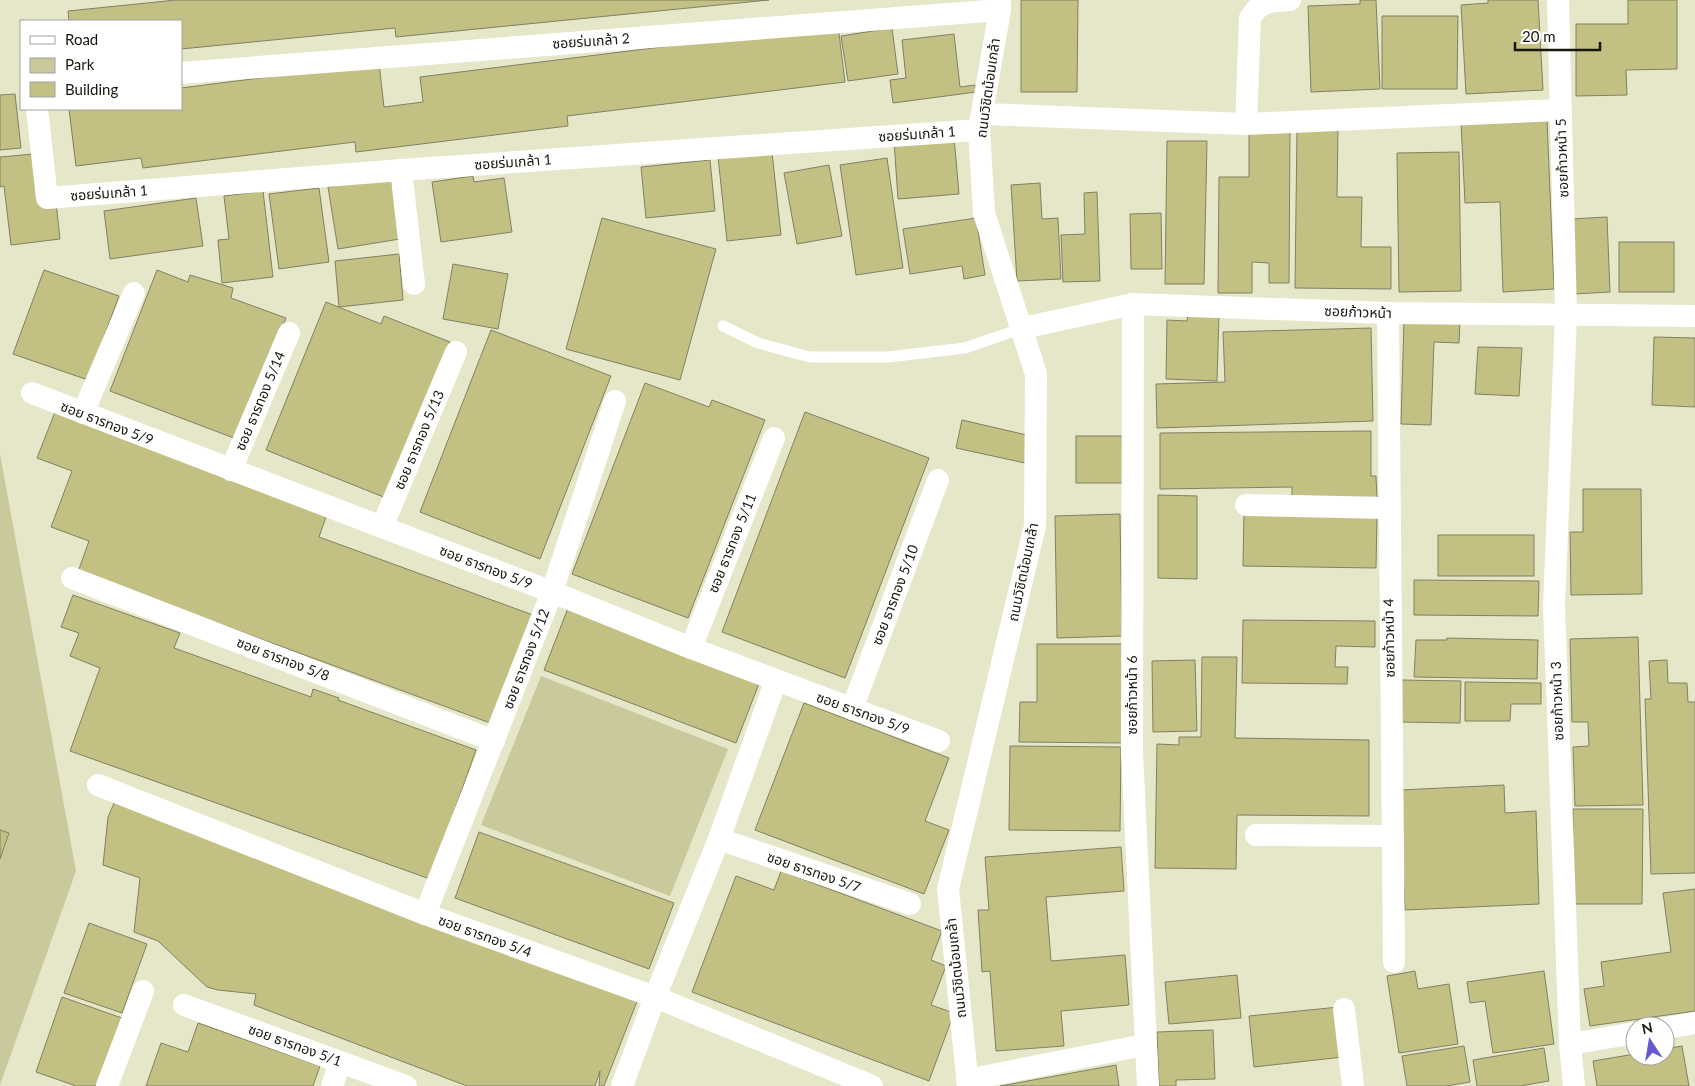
<svg xmlns="http://www.w3.org/2000/svg" width="1695" height="1086" font-family="Lato,'Noto Sans Thai',sans-serif">
<rect width="100%" height="100%" fill="#e6e6c8"/>
<g fill="#c9c99c">
<path d="M0 454 76 871 0 1085Z"/>
<path d="M541 676 728 749 670 896 481 825Z"/>
</g>
<g fill="#c2c183" stroke="#808064">
<path d="M176 0H769L396 37 395 28 181 49V21H69L68 11Z"/>
<path d="M1021 0H1078L1077 92H1021Z"/>
<path d="M1360 0H1376L1380 89 1311 92 1308 6 1360 4Z"/>
<path d="M1488 0H1538L1543 90 1466 94 1461 5 1488 3Z"/>
<path d="M1628 0H1677V69L1626 70 1627 95 1576 96V24H1628Z"/>
<path d="M1382 16H1458L1457 89H1382Z"/>
<path d="M838 25 845 82 567 116 568 126 356 152 355 142 143 168 141 158 76 166 69 109H181V88L379 63 384 107 423 102 420 77Z"/>
<path d="M892 28 898 74 848 81 841 36Z"/>
<path d="M954 34 960 87 975 85 976 92 893 103 890 80 906 78 902 40Z"/>
<path d="M15 94 21 148 0 150V95Z"/>
<path d="M1547 119 1554 289 1503 292 1500 202 1465 203 1461 123Z"/>
<path d="M1249 128H1290L1289 283H1269V263L1252 262V293H1218L1219 177H1249Z"/>
<path d="M1297 129 1338 130 1337 197H1362L1361 247H1391V289L1295 288Z"/>
<path d="M954 137 959 194 898 199 894 141Z"/>
<path d="M1167 141H1207L1204 284H1165Z"/>
<path d="M772 152 781 235 727 241 718 157Z"/>
<path d="M1459 152 1461 291 1399 292 1397 153Z"/>
<path d="M33 154 56 202 60 239 11 245 4 186 0 187V157Z"/>
<path d="M887 158 903 268 856 275 840 165Z"/>
<path d="M710 160 715 211 646 218 641 167Z"/>
<path d="M829 165 842 236 797 244 784 173Z"/>
<path d="M473 176 474 182 504 178 512 232 441 242 432 182Z"/>
<path d="M391 177 400 239 338 249 328 187Z"/>
<path d="M1040 183 1042 219 1058 218 1061 279 1017 281 1011 185Z"/>
<path d="M319 188 329 262 279 269 269 194Z"/>
<path d="M263 191 273 277 222 283 218 240 229 239 224 196Z"/>
<path d="M1097 192 1100 281 1063 282 1061 235 1085 234 1084 193Z"/>
<path d="M196 198 203 246 110 259 104 211Z"/>
<path d="M1161 213 1162 269H1131L1130 214Z"/>
<path d="M1607 217 1610 292 1574 294 1571 219Z"/>
<path d="M602 218 716 249 680 380 566 349Z"/>
<path d="M976 218 985 275 964 279 962 266 910 274 903 229Z"/>
<rect x="1619" y="242" width="55" height="50"/>
<path d="M399 254 403 300 339 307 335 261Z"/>
<path d="M453 264 508 274 498 329 443 319Z"/>
<path d="M44 270 119 296 88 380 13 354Z"/>
<path d="M157 270 188 282 190 275 233 288 231 298 286 318 239 440 110 391Z"/>
<path d="M326 302 381 324 384 316 450 342 386 498 266 450Z"/>
<path d="M1188 313 1219 314 1217 381 1166 379 1167 320 1187 321Z"/>
<path d="M1404 320 1460 321 1459 343 1434 342 1431 425 1401 424Z"/>
<path d="M1371 328 1373 421 1157 428 1156 384 1225 382 1223 332Z"/>
<path d="M491 330 611 376 540 559 420 512Z"/>
<path d="M1654 337 1695 338V407L1652 405Z"/>
<path d="M1478 347 1522 348 1519 396 1475 394Z"/>
<path d="M645 383 709 407 712 400 765 420 688 618 572 574Z"/>
<path d="M55 412 328 511 319 537 533 615 493 724 78 572 89 541 51 527 72 471 37 458Z"/>
<path d="M805 412 929 458 845 678 722 632Z"/>
<path d="M962 420 1031 436 1025 463 956 448Z"/>
<path d="M1371 431V476H1376L1377 498 1292 499V487L1160 489V433Z"/>
<rect x="1076" y="436" width="49" height="47"/>
<path d="M1583 489H1641L1642 594 1571 595 1570 532H1583Z"/>
<path d="M1158 495 1197 496V579L1158 578Z"/>
<path d="M1244 512 1377 515 1376 568 1243 566Z"/>
<path d="M1120 514 1122 636 1057 638 1055 516Z"/>
<rect x="1438" y="535" width="96" height="41"/>
<path d="M1414 580 1539 581 1538 616 1414 615Z"/>
<path d="M73 595 180 633 174 648 311 697 313 689 339 698 338 700 476 750 430 879 70 751 100 668 70 656 79 633 61 627Z"/>
<path d="M568 608 760 681 736 743 544 670Z"/>
<path d="M1243 620 1375 621V647L1336 646 1335 667H1348L1347 684 1242 683Z"/>
<path d="M1638 637 1643 805 1575 806 1573 747 1589 746 1588 722H1572L1570 639Z"/>
<path d="M1447 638 1538 640 1537 679 1414 677 1416 640H1447Z"/>
<path d="M1037 644H1125V743L1019 742 1020 702H1037Z"/>
<path d="M1202 657H1237L1235 738 1369 740V816L1237 815 1236 869 1155 868 1157 744 1179 745V737H1201Z"/>
<path d="M1195 660 1197 731 1153 732 1152 661Z"/>
<path d="M1667 660 1668 683H1687L1688 702H1695V873L1651 874 1645 699H1651L1649 661Z"/>
<path d="M1401 680 1461 681 1460 723 1400 722Z"/>
<path d="M1465 682 1541 683V704H1511L1510 721H1465Z"/>
<path d="M804 703 949 758 925 821 949 830 924 894 755 830Z"/>
<path d="M1010 746 1121 747 1120 831 1009 830Z"/>
<path d="M1504 785 1505 813 1536 811 1539 904 1405 910 1400 790Z"/>
<path d="M115 801 638 999 604 1086H599L600 1071 595 1086H467L254 1005 256 994 218 990 207 987 158 941 134 932 140 878 103 865 108 817Z"/>
<path d="M1573 809H1643L1642 904H1572Z"/>
<path d="M0 830 9 833 0 859Z"/>
<path d="M479 832 674 903 649 969 455 898Z"/>
<path d="M1121 847 1124 891 1046 897 1051 961 1125 955 1129 1005 1061 1011 1064 1046 996 1051 990 971 982 972 978 910H989L985 857Z"/>
<path d="M781 871 942 931 931 960 946 966 931 1005 954 1013 929 1081 692 992 736 876 774 890Z"/>
<path d="M1695 889V1011L1590 1026 1584 989 1604 986 1601 962 1671 952 1663 893Z"/>
<path d="M89 923 147 944 122 1013 64 993Z"/>
<path d="M1415 971 1418 989 1449 984 1458 1044 1399 1053 1387 976Z"/>
<path d="M1544 971 1554 1044 1493 1053 1485 1001 1470 1003 1467 982Z"/>
<path d="M1237 975 1241 1018 1169 1024 1165 982Z"/>
<path d="M62 997 122 1018 97 1086H76L36 1072Z"/>
<path d="M1339 1007 1343 1057 1254 1067 1249 1016Z"/>
<path d="M198 1023 320 1066 313 1086H146L161 1043 188 1052Z"/>
<path d="M1213 1030 1215 1079 1176 1080V1086H1159L1157 1032Z"/>
<path d="M1464 1046 1470 1082 1446 1086H1407L1402 1056Z"/>
<path d="M1682 1046 1689 1086H1597L1593 1061 1635 1054V1056H1665V1049Z"/>
<path d="M1544 1048 1549 1081 1520 1086H1477L1473 1060Z"/>
<path d="M1116 1065 1119 1086H1000Z"/>
</g>
<g fill="none" stroke-linecap="round" stroke-linejoin="round">
<path stroke="#fff" stroke-width="11" d="M723 326 758 343 810 357H888L965 348 1023 328"/>
<g stroke="#fff" stroke-width="22">
<path d="M1558 0 1566 316 1554 605 1570 1044 1574 1086"/>
<path d="M181 73 1000 10"/>
<path d="M37 109 47 198 401 170 979 130"/>
<path d="M983 114 1246 124 1560 110"/>
<path d="M1246 124 1250 18C1261 0 1269 2 1290 0"/>
<path d="M401 170 414 284"/>
<path d="M1133 304 1132 752 1148 1086"/>
<path d="M1388 313 1394 962"/>
<path d="M1023 328 1133 304 1388 313 1695 316"/>
<path d="M32 393 552 592 691 648 939 741"/>
<path d="M83 413 134 293"/>
<path d="M231 470 289 333"/>
<path d="M1246 505 1388 508"/>
<path d="M382 527 456 352"/>
<path d="M72 578 494 741"/>
<path d="M691 648 774 438"/>
<path d="M852 709 938 480"/>
<path d="M98 785 425 914 655 997 872 1086"/>
<path d="M1256 835 1392 836"/>
<path d="M719 839 910 904"/>
<path d="M425 914 552 592 615 401"/>
<path d="M184 1005 406 1086"/>
<path d="M1344 1009 1353 1086"/>
<path d="M1665 1028 1695 1023"/>
<path d="M1570 1044 1635 1033"/>
<path d="M967 1080 1144 1045"/>
<path d="M107 1086 143 991"/>
<path d="M332 1086 340 1062"/>
<path d="M622 1086 655 997 719 839 776 680"/>
<path d="M968 1086 948 889 1035 526 1036 374 984 213 979 130 1000 10V0"/>
</g>
</g>
<g text-anchor="middle" stroke-width="4" stroke-linejoin="round" paint-order="stroke">
<g font-size="14" fill="#17170c" stroke="#fff">
<text transform="translate(591 41) rotate(-4)" y="5">ซอยร่มเกล้า 2</text>
<text transform="translate(988 88) rotate(-82)" y="5">ถนนวิชิตน้อมเกล้า</text>
<text transform="translate(917 134) rotate(-4)" y="5">ซอยร่มเกล้า 1</text>
<text transform="translate(1562 158) rotate(-92)" y="5">ซอยก้าวหน้า 5</text>
<text transform="translate(513 162) rotate(-4)" y="5">ซอยร่มเกล้า 1</text>
<text transform="translate(109 193) rotate(-4)" y="5">ซอยร่มเกล้า 1</text>
<text transform="translate(1358 312) rotate(2)" y="5">ซอยก้าวหน้า</text>
<text transform="translate(260 401) rotate(-67)" y="5">ซอย ธารทอง 5/14</text>
<text transform="translate(107 423) rotate(21)" y="5">ซอย ธารทอง 5/9</text>
<text transform="translate(419 440) rotate(-67)" y="5">ซอย ธารทอง 5/13</text>
<text transform="translate(732 543) rotate(-68)" y="5">ซอย ธารทอง 5/11</text>
<text transform="translate(486 567) rotate(21)" y="5">ซอย ธารทอง 5/9</text>
<text transform="translate(1023 572) rotate(-78)" y="5">ถนนวิชิตน้อมเกล้า</text>
<text transform="translate(895 595) rotate(-69)" y="5">ซอย ธารทอง 5/10</text>
<text transform="translate(1389 638) rotate(-91)" y="5">ซอยก้าวหน้า 4</text>
<text transform="translate(283 659) rotate(21)" y="5">ซอย ธารทอง 5/8</text>
<text transform="translate(526 659) rotate(-69)" y="5">ซอย ธารทอง 5/12</text>
<text transform="translate(1132 695) rotate(-90)" y="5">ซอยก้าวหน้า 6</text>
<text transform="translate(1557 701) rotate(-92)" y="5">ซอยก้าวหน้า 3</text>
<text transform="translate(863 713) rotate(20)" y="5">ซอย ธารทอง 5/9</text>
<text transform="translate(814 872) rotate(19)" y="5">ซอย ธารทอง 5/7</text>
<text transform="translate(485 936) rotate(20)" y="5">ซอย ธารทอง 5/4</text>
<text transform="translate(956 968) rotate(-96)" y="5">ถนนวิชิตน้อมเกล้า</text>
<text transform="translate(295 1045) rotate(20)" y="5">ซอย ธารทอง 5/1</text>
</g>
</g>
<rect x="20" y="20" width="162" height="90" fill="#ffffff" stroke="#a2a29e"/>
<rect x="30" y="36" width="25" height="8" fill="#ffffff" stroke="#a2a29e"/>
<text x="65" y="45" font-size="15" fill="#17170c">Road</text>
<rect x="30" y="58" width="25" height="15" fill="#c9c99c" stroke="#a2a29e"/>
<text x="65" y="70" font-size="15" fill="#17170c">Park</text>
<rect x="30" y="82" width="25" height="15" fill="#c2c183" stroke="#a2a29e"/>
<text x="65" y="95" font-size="15" fill="#17170c">Building</text>
<g transform="translate(1650 1041) rotate(348)"><circle r="24" fill="#ffffff" stroke="#a2a29e"/>
<path d="M0-4L9 19L0 12L-9 19Z" fill="#6658d1"/>
<text y="-8" font-size="14" font-weight="bold" text-anchor="middle" fill="#17170c">N</text>
</g>
<path d="M1515 42v8h85v-8" fill="none" stroke="#17170c" stroke-width="2.5"/>
<text x="1522" y="42" font-size="15" fill="#17170c" stroke="#ffffff" stroke-width="4" paint-order="stroke">20 m</text>
</svg>
